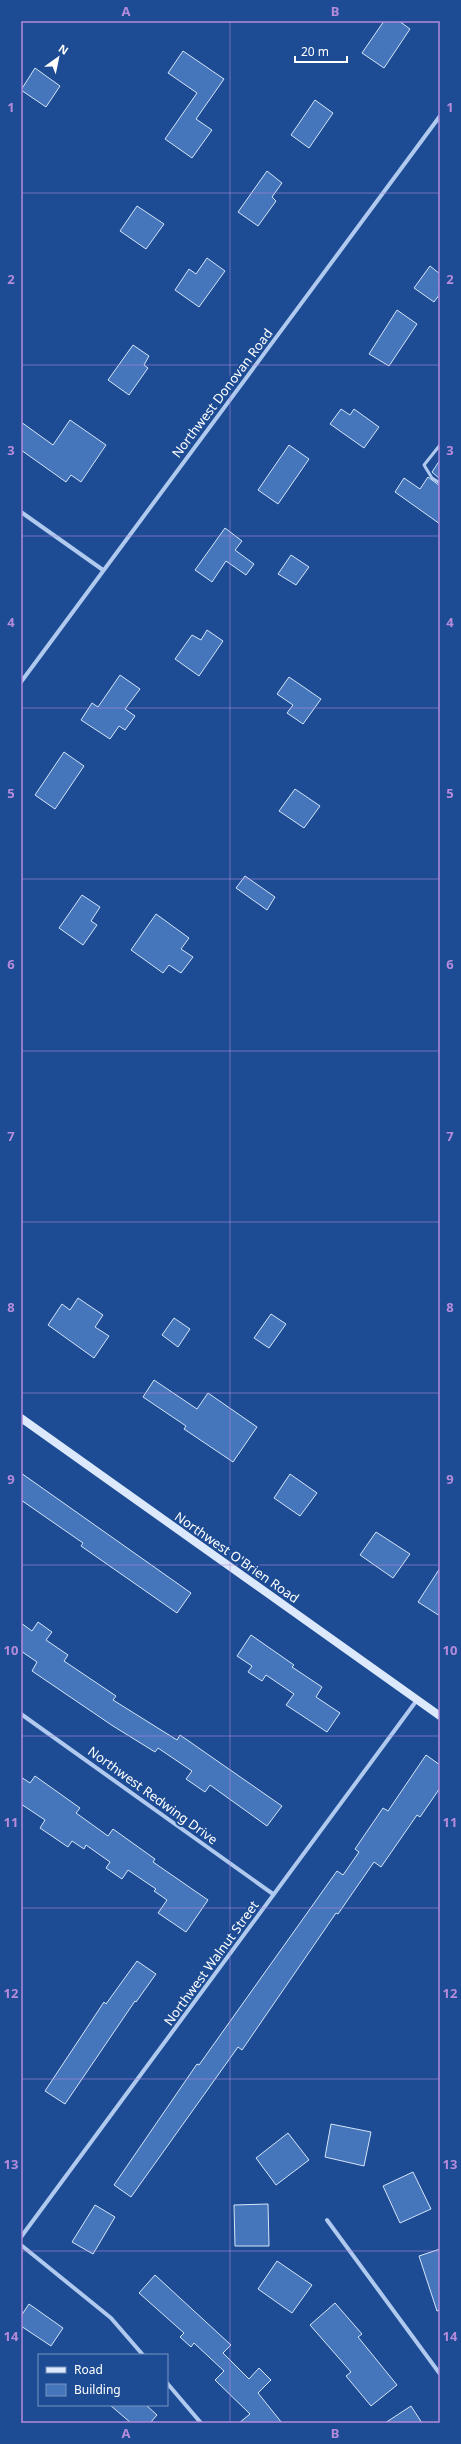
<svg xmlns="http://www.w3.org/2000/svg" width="461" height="2444" font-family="'Noto Sans',sans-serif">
<rect width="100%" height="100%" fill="#1d4c94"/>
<g fill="#4575ba" stroke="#d5e5fa">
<path d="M384 21H399L410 29 384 68 362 53Z"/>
<path d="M183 51 224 79 196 119 212 130 192 158 165 139 197 93 168 73Z"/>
<path d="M35 68 60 86 46 107 21 90Z"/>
<path d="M315 100 333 113 309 148 291 135Z"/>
<path d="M267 171 282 183 272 197 276 201 258 226 238 212Z"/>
<path d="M137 206 164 224 146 249 120 231Z"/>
<path d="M207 258 225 271 199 307 175 290 189 269 196 274Z"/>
<path d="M430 266 440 274V294L434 302 414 288Z"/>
<path d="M397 310 417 324 389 366 369 354Z"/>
<path d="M133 345 149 356 144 365 148 368 129 395 108 380Z"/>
<path d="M341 409 350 415 354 409 379 427 364 448 330 424Z"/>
<path d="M70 420 106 445 81 482 71 475 66 482 21 450V422L53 445Z"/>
<path d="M289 445 309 459 278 504 258 490Z"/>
<path d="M440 460V479L432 472Z"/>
<path d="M428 477 440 486V524L395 492 404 478 420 489Z"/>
<path d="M225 528 242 541 235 550 254 564 246 575 226 561 212 582 195 570Z"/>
<path d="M291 555 309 567 296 585 278 574Z"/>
<path d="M207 630 223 641 199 676 175 659 192 635 201 640Z"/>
<path d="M120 675 140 689 125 709 135 716 125 730 119 726 110 739 81 720 92 703 98 707Z"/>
<path d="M289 677 321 699 303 724 287 713 293 705 277 694Z"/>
<path d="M64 752 84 766 55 809 35 795Z"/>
<path d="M295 789 320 806 304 828 279 811Z"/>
<path d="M245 876 275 897 267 910 236 888Z"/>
<path d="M82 895 100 907 91 921 97 925 83 945 59 928Z"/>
<path d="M156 914 189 938 181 949 193 957 181 973 169 965 163 973 131 950Z"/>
<path d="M78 1298 103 1315 95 1327 109 1336 94 1358 48 1325 62 1304 70 1310Z"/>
<path d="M271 1314 286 1324 269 1348 254 1338Z"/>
<path d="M174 1318 190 1329 178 1347 162 1335Z"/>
<path d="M154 1380 197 1409 208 1393 257 1427 233 1462 184 1429 186 1426 143 1397Z"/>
<path d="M21 1473 191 1593 177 1613 81 1546 83 1543 21 1500Z"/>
<path d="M290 1474 317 1493 300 1516 274 1498Z"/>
<path d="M376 1532 410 1554 393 1578 360 1555Z"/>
<path d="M440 1568V1616L418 1602Z"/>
<path d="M38 1622 52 1632 46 1640 68 1655 64 1661 116 1696 113 1700 177 1740 180 1735 282 1806 267 1826 210 1785 205 1792 186 1779 192 1771 158 1748 155 1752 113 1726 32 1671 37 1662 21 1651V1623L32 1631Z"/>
<path d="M251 1635 294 1665 292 1667 322 1687 316 1697 340 1713 327 1732 286 1705 294 1694 266 1675 262 1681 248 1672 252 1666 237 1656Z"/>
<path d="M426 1755 440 1765V1788L420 1817 417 1815 381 1867 374 1862 338 1914 336 1913 242 2050 238 2047 131 2197 114 2185 197 2064 199 2065 337 1871 343 1875 359 1852 355 1849 383 1808 388 1811Z"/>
<path d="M35 1776 80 1808 76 1813 108 1836 113 1829 155 1859 153 1862 208 1900 186 1932 158 1913 167 1900 154 1891 156 1889 128 1870 122 1879 106 1868 110 1862 86 1845 84 1849 72 1841 68 1847 40 1828 45 1820 21 1804V1777L30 1783Z"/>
<path d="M137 1961 156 1974 136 2002 135 2001 65 2104 45 2091 104 2002 106 2004Z"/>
<path d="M331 2124 371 2132 364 2166 325 2157Z"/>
<path d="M288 2133 309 2160 276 2185 256 2158Z"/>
<path d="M413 2172 431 2209 400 2223 383 2186Z"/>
<path d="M268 2204 269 2246H235L234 2205Z"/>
<path d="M95 2205 115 2217 93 2254 72 2242Z"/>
<path d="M440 2249V2310L437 2311 419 2256Z"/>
<path d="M277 2261 312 2285 292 2313 258 2289Z"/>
<path d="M155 2275 231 2345 223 2353 249 2379 259 2368 271 2380 258 2393 282 2423H239L250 2414 215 2380 224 2371 194 2343 191 2347 180 2337 184 2333 139 2293Z"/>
<path d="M335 2303 362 2334 358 2337 397 2385 371 2406 346 2376 351 2372 310 2325Z"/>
<path d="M29 2304 63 2328 51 2346 21 2326V2316Z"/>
<path d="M110 2405H146L157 2415 150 2423H131Z"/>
<path d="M411 2406 422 2423H385Z"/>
</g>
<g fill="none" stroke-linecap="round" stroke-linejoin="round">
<path stroke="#afc9ef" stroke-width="3" d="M440 445 424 465 432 478 440 483"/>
<g stroke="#afc9ef" stroke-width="4">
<path d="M21 512 103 570"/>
<path d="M21 682 440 116"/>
<path d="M21 1714 273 1894"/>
<path d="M327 2220 440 2374"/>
<path d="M21 2237 417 1700"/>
<path d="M21 2245 111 2318 143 2355"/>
<path d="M167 2383 201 2423"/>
</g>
<path stroke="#dce8fb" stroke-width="8" d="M21 1418 440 1716"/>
</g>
<path fill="none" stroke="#b68bdc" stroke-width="1" stroke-opacity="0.55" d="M230 21V2423M21 193H440M21 365H440M21 536H440M21 708H440M21 879H440M21 1051H440M21 1222H440M21 1393H440M21 1565H440M21 1736H440M21 1908H440M21 2079H440M21 2251H440"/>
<g text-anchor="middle" stroke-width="4" stroke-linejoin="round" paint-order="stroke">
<g font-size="13" fill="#fff" stroke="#1d4c94">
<text transform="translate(222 393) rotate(-53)" y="5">Northwest Donovan Road</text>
<text transform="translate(237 1557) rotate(35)" y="5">Northwest O'Brien Road</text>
<text transform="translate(153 1795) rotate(36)" y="5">Northwest Redwing Drive</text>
<text transform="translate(211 1963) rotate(-54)" y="5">Northwest Walnut Street</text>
</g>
</g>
<rect width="461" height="2444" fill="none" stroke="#1d4c94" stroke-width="44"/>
<rect x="38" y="2354" width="130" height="52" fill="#1d4c94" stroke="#7794bf"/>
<rect x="46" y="2367" width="20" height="6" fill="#dce8fb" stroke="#7794bf"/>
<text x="74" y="2374" font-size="12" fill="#ffffff">Road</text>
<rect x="46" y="2384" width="20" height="12" fill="#4575ba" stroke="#7794bf"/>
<text x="74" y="2394" font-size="12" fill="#ffffff">Building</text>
<g transform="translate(58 58) rotate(33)" stroke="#1d4c94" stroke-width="3" paint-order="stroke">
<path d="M0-3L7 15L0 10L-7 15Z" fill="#ffffff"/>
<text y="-6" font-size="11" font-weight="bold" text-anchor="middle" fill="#ffffff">N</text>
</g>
<path d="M295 56v6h52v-6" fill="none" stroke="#ffffff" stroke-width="2"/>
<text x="301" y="56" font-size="12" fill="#ffffff" stroke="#1d4c94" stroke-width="3" paint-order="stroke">20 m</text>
<rect x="22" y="22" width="417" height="2400" fill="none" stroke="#b68bdc" stroke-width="1.5"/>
<g font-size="13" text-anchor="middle" font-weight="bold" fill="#b68bdc">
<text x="126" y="16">A</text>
<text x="335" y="16">B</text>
<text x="11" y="112">1</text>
<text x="450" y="112">1</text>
<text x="11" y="284">2</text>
<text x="450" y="284">2</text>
<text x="11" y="455">3</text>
<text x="450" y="455">3</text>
<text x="11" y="627">4</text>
<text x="450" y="627">4</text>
<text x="11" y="798">5</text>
<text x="450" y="798">5</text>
<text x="11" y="969">6</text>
<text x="450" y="969">6</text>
<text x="11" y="1141">7</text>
<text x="450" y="1141">7</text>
<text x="11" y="1312">8</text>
<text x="450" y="1312">8</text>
<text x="11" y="1484">9</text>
<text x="450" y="1484">9</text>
<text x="11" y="1655">10</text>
<text x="450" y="1655">10</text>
<text x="11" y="1827">11</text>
<text x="450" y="1827">11</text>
<text x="11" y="1998">12</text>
<text x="450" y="1998">12</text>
<text x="11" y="2169">13</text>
<text x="450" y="2169">13</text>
<text x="11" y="2341">14</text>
<text x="450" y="2341">14</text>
<text x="126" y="2438">A</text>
<text x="335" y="2438">B</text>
</g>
</svg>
